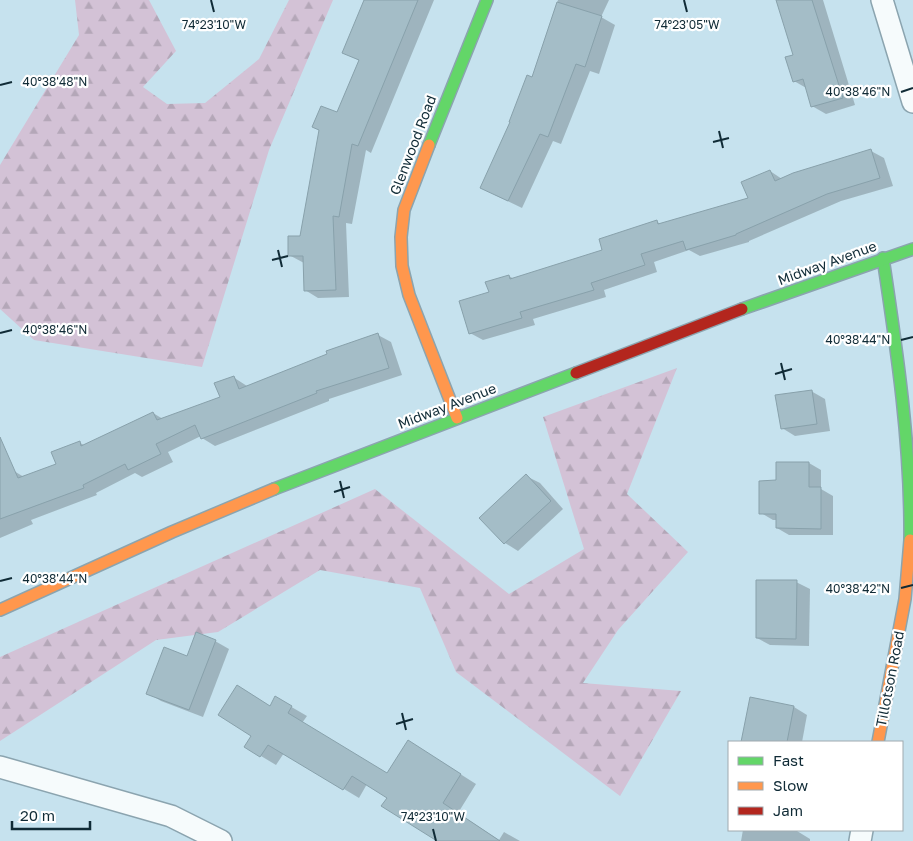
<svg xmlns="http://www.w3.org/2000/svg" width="913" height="841" font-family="'Golos Text',sans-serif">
<defs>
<pattern id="forest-firs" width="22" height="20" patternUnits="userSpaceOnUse" patternTransform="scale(1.25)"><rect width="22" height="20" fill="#d3c2d6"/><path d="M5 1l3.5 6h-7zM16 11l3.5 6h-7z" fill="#b4a7b8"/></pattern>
</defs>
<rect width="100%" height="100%" fill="#c6e2ee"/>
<g fill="url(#forest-firs)">
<path d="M75 0H149L176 51 143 87 167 104 205 103 259 59 289 0H333L269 150 202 367 34 340 0 309V165L79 35Z"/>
<path d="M677 368 627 494 688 552 618 630 583 683 681 691 620 796 456 672 420 588 320 570 218 632 156 640 0 741V657L375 489 509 594 584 549 543 417Z"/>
</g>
<g fill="#0003">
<path d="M366 0H434L371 153 366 150 352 224 346 223 349 297 318 298 305 290 304 263 289 255 301 237 338 114 360 61 344 52Z"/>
<path d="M558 0H609L601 17 615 25 599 74 590 71 561 144 553 141 522 208 495 195Z"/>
<path d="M778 0H823L855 105 826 114 812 106 808 89 794 81V56Z"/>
<path d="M871 151 884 158 893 186 841 201 749 241V242L700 256 689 250 654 262 657 272 604 290 606 297 533 319 535 325 483 340 470 333 490 292 509 276 514 279 604 251 657 222 661 224 749 199 770 171 782 179Z"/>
<path d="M378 335 391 342 402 375 329 399V401L215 446 202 438 201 436 168 452 173 462 142 477 135 473 96 493 97 495 31 520 33 524 0 538V477L14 471 24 477 57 465 79 442 85 446 153 413 163 419 221 398 233 377 247 386Z"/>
<path d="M811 391 825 399 830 431 795 436 782 428Z"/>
<path d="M778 463H809L821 470V489L833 496V535H789L777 528V520H773L761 513 777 481Z"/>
<path d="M526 476 540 483 563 509 518 551 505 543Z"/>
<path d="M796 582 810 589 809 646 770 645 757 638Z"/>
<path d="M215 641 229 649 203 717 161 701 148 693 188 657Z"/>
<path d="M276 698 307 716 302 723 388 775 424 751 476 784 458 813 499 840 504 832 520 841H440L389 797 367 784 359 798 284 753 276 765 261 756 270 707Z"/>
<path d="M751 699 794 707 807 715 802 742H742Z"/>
<path d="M743 830H788L797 831 810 839V841H741Z"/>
</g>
<g fill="#a4bdc7" stroke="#88a1ab">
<path d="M364 0H418L358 146 352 144 339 217 333 216 336 290 304 291 303 256H288V236H300L319 130 312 127 321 106 337 112 359 60 342 53Z"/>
<path d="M776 0H812L843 98 811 107 803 79 793 82 785 57 793 55Z"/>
<path d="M557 2 602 16 585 67 576 64 548 137 540 134 508 201 480 188 510 122H509L527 75 532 77Z"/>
<path d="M871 149 880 178 827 194 736 234V235L686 250 683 241 641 254 645 265 591 283 594 290 520 312 522 318 469 334 459 301 489 292 485 282 509 275 510 279 602 250 599 239 657 220 658 224 748 198 741 182 770 170 775 181 793 173Z"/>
<path d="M378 333 389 368 316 391 317 393 201 439 195 425 156 444 161 454 128 470 125 464 83 485 84 488 0 519V437L18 478 56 464 51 452 80 441 81 446 153 412 157 420 220 397 214 383 234 376 239 389 327 354 326 351Z"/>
<path d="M812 390 817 424 781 429 775 395Z"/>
<path d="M776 462H809V487H821V529L776 528V514H759V481L776 480Z"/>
<path d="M526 474 551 501 504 544 479 518Z"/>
<path d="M756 580H797L796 639 756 638Z"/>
<path d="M196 632 216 640 189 710 146 694 164 647 187 656Z"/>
<path d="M237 685 270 706 275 696 292 706 288 713 387 773 408 740 461 774 443 803 500 841H437L381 806 387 798 352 776 343 790 268 745 260 757 244 747 251 736 218 715Z"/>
<path d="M750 697 794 706 787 742H741Z"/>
</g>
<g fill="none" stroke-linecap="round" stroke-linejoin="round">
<defs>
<g id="street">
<path d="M882 0 913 102"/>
<path d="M0 767 171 816 221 841"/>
<path d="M860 841 862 830"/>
</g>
<g id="fast">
<path d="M429 145 487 0"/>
<path d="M883 258C897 351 911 445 910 540"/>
<path d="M742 309 913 249"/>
<path d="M274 489 576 373"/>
</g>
<g id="slow">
<path d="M429 145 404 210 401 237 402 266 409 295 457 418"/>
<path d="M0 610 172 532 274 489"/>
<path d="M878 742 905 599 910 540"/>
</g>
<path id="jam" d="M576 373 742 309"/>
</defs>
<use href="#street" stroke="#8ba4af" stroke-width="24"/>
<use href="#fast" stroke="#8ba4af" stroke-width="14"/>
<use href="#slow" stroke="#8ba4af" stroke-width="14"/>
<use href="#jam" stroke="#8ba4af" stroke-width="14"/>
<use href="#street" stroke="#f6fbfc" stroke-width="21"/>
<use href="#fast" stroke="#63d668" stroke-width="11"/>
<use href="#slow" stroke="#ff974d" stroke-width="11"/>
<use href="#jam" stroke="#b3261e" stroke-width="11"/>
</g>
<path fill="none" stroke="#102b36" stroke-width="2" d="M211 0 214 12M684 0 687 12M0 85 12 82M901 92 913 88M719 131 723 148M713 142 729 138M278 250 282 267M272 260 288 256M0 333 12 330M901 340 913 337M781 363 785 380M775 374 792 369M340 481 344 498M334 492 350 487M0 581 12 578M901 588 913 585M402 713 406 730M396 724 413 719M433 829 436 841"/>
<g text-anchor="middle" stroke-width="4.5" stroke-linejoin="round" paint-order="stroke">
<g font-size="14" fill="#102b36" stroke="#fff">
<text transform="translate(413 145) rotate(-69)" y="5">Glenwood Road</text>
<text transform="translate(827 263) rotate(-20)" y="5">Midway Avenue</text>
<text transform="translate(447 406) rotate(-21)" y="5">Midway Avenue</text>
<text transform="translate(890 679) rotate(-79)" y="5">Tillotson Road</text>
</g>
</g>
<g font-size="12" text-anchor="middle" fill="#102b36" stroke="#fff" stroke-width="4.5" stroke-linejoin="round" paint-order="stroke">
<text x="214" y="29">74°23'10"W</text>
<text x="687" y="29">74°23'05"W</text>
<text x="55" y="86">40°38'48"N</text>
<text x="858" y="96">40°38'46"N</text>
<text x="55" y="334">40°38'46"N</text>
<text x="858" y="344">40°38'44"N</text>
<text x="55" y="583">40°38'44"N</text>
<text x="858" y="593">40°38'42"N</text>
<text x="433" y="821">74°23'10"W</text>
</g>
<rect x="728" y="741" width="175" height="90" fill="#ffffff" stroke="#9faaaf"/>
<rect x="738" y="757" width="25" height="8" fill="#63d668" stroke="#9faaaf"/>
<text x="773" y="766" font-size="15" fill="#102b36">Fast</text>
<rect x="738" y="782" width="25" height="8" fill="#ff974d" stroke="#9faaaf"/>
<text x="773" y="791" font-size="15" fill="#102b36">Slow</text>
<rect x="738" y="807" width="25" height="8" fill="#b3261e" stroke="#9faaaf"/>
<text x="773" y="816" font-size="15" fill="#102b36">Jam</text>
<path d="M12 821v8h78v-8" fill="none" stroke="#102b36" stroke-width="2.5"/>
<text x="20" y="821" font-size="15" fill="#102b36" stroke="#ffffff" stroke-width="4" paint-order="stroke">20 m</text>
</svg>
